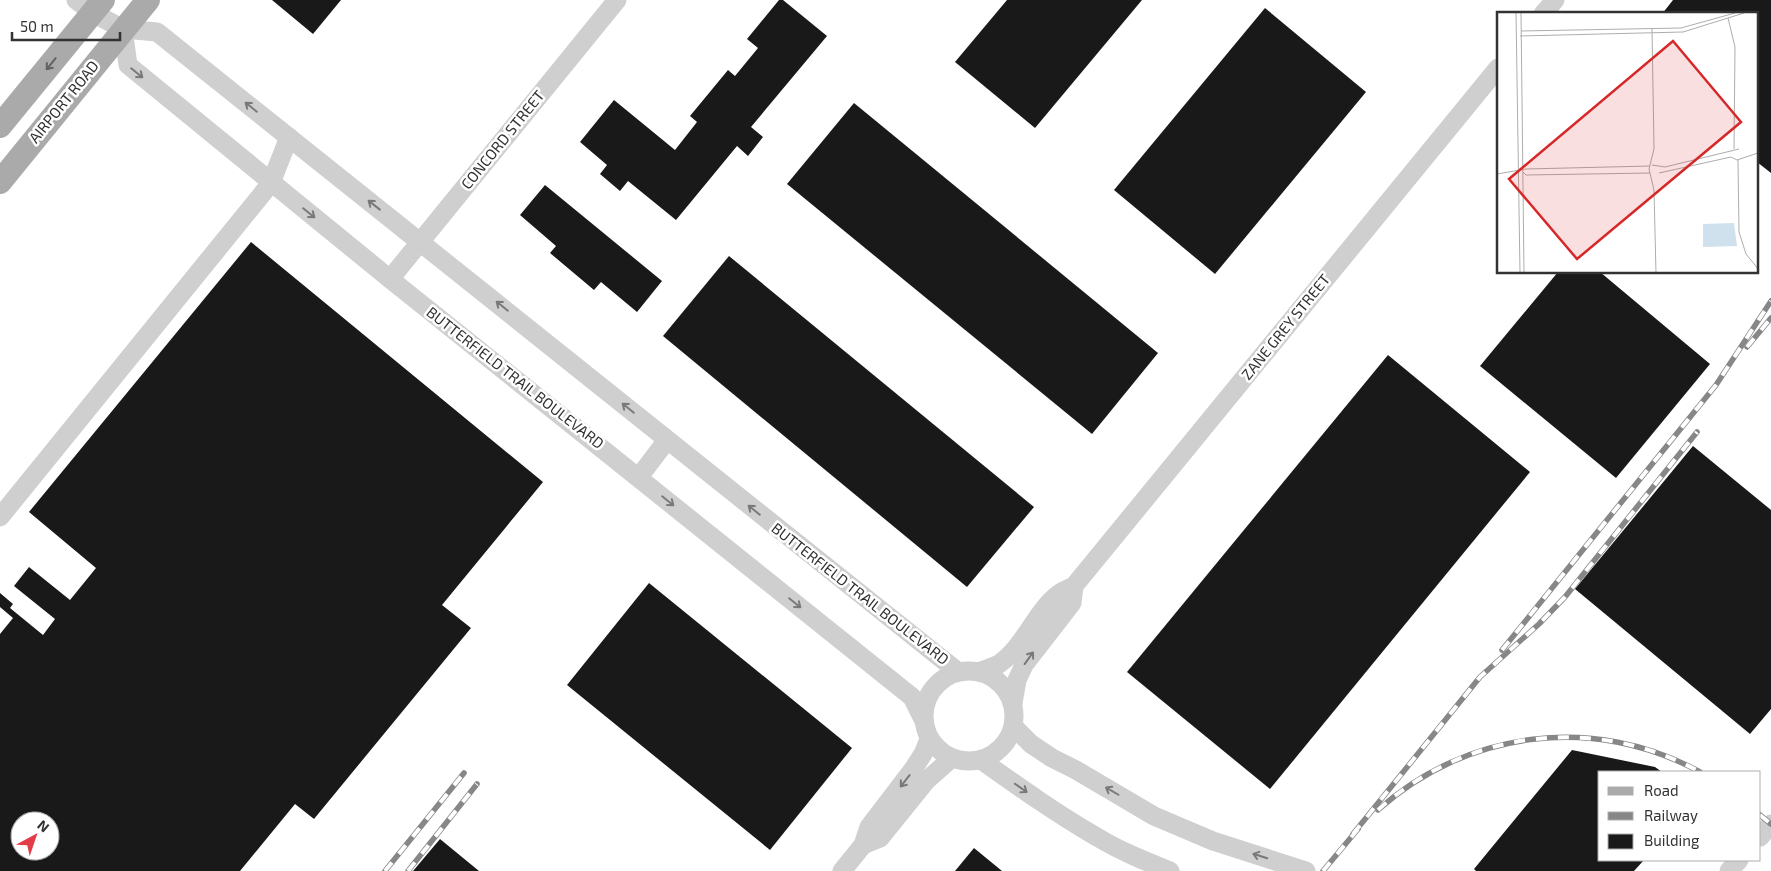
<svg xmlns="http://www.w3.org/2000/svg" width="1771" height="871" font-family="'Exo 2',sans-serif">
<rect width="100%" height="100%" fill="#fff"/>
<g fill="#191919" fill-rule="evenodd">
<path d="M272 0H341L313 34Z"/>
<path d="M779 0H783L827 36 751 127 763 137 748 156 737 146 676 220 628 181 620 191 600 174 607 165 580 142 614 100 675 150 697 122 690 116 728 70 735 76 758 48 747 39Z"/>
<path d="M1007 0H1142L1035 128 955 62Z"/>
<path d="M1673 0H1771V173L1757 162V14H1662Z"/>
<path d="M1265 8 1366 92 1215 274 1114 190Z"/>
<path d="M854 103 1158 353 1092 434 787 184Z"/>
<path d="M545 185 662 281 637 312 601 282 594 290 550 253 556 246 520 215Z"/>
<path d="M251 242 543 482 442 605 471 628 314 819 295 804 240 871H0V634L13 618 0 607V593L13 604 10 608 43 635 55 619 14 586 29 567 70 600 96 568 29 512ZM20 821H50V851H20Z"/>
<path d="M729 256 1034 507 967 587 663 336Z"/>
<path d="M1558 272H1600L1710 364 1616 478 1480 366Z"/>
<path d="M1388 355 1530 472 1270 789 1127 672Z"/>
<path d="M1693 446 1771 510V709L1750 734 1575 589Z"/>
<path d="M649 583 852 748 770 850 567 685Z"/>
<path d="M1572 750 1655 767 1662 772H1600V860H1644L1634 871H1476L1474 869Z"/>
<path d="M440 839 479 871H413Z"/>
<path d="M974 848 1002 871H955Z"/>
</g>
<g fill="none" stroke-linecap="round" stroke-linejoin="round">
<g stroke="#cfcfcf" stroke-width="19">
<path d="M76 0 93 13 123 29 157 32 957 671"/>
<path d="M1543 14 1555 0"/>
<path d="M123 29 128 65 390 279 912 697 923 719"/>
<path d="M390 279 617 0"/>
<path d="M639 477 667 440"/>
<path d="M0 517 271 183 289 137"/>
<circle cx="969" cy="716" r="45"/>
<path d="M981 671C986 669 994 667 999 664 1026 645 1035 611 1060 593 1064 590 1070 588 1074 586L1498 68"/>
<path d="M1013 703 1017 680 1024 665 1072 603 1074 586"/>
<path d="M1014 727 1031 744 1052 758 1076 770 1154 816 1213 841 1306 871"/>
<path d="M981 760C1019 787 1057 814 1097 837 1120 851 1145 861 1170 871"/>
<path d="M1760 837 1771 824"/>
<path d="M863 845 880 838 926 781 952 758"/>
<path d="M842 871 863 845 869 827 914 768 923 754 929 739"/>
<path d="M1729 871 1739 860"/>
</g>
<g stroke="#aaa" stroke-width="24">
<path d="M0 126 103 0"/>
<path d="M0 182 148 0"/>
</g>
<defs>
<g id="rail">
<path d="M1747 347 1771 318"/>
<path d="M1502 650 1716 385 1771 301"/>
<path d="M1378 810C1467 730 1595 714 1700 772"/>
<path d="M1760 815 1771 824"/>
<path d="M1353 834 1480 677 1539 624 1565 597 1697 432"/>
<path d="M385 871 464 773"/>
<path d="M408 871 477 784"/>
<path d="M1323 871 1358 829"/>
</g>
</defs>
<use href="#rail" stroke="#878787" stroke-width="5.5"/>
<use href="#rail" stroke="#fff" stroke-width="4" stroke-dasharray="11" stroke-linecap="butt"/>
</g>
<defs><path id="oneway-shaft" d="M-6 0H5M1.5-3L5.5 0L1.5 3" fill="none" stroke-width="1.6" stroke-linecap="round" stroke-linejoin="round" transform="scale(1.25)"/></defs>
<use stroke="#626262" href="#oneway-shaft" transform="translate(51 64) rotate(129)"/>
<g stroke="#797979">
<use href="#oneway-shaft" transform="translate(137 73) rotate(39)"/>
<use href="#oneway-shaft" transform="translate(251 107) rotate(-141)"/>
<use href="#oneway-shaft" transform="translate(374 205) rotate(-142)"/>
<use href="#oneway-shaft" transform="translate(309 213) rotate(39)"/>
<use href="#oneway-shaft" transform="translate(502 306) rotate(-141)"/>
<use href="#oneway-shaft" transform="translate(628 408) rotate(-141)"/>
<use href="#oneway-shaft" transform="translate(668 501) rotate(39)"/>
<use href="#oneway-shaft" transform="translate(754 510) rotate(-141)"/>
<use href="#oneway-shaft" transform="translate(795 603) rotate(39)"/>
<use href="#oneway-shaft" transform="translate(1029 658) rotate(-54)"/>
<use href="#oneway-shaft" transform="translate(905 781) rotate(128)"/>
<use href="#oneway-shaft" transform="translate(1021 788) rotate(35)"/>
<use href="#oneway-shaft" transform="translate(1112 791) rotate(-150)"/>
<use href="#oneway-shaft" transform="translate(1260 856) rotate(-162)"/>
</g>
<g text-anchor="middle" stroke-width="5" stroke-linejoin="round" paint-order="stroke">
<g font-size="15" fill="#323232" stroke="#fff">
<text transform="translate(64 102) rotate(-51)" y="5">AIRPORT ROAD</text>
<text transform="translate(503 140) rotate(-51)" y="5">CONCORD STREET</text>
<text transform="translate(1286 327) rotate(-51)" y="5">ZANE GREY STREET</text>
<text transform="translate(515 378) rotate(38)" y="5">BUTTERFIELD TRAIL BOULEVARD</text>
<text transform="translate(860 594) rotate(38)" y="5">BUTTERFIELD TRAIL BOULEVARD</text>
</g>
</g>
<g transform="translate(1497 12)">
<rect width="261" height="261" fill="#fff"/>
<path d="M237 211 240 234 206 235V212Z" fill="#cfe1ed"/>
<path fill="none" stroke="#adadad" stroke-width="1" d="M19 1 23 261M24 1 27 261M231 6 238 35 237 137M155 17 157 137 152 157 157 178 159 261M24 19 184 16 238 1M23 24 186 20 247 1M234 145 240 148 261 141M241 148 242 220 249 242 262 258M155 153 168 155 242 137M26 160 29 163 153 161M162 161 234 145M0 162 29 157 153 154"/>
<path fill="#d62828" fill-opacity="0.15" stroke="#d62828" stroke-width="2.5" d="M176 29 244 110 80 247 12 167Z"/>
<rect width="261" height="261" fill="none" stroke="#323232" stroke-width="2.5"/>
</g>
<rect x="1598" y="771" width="162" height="90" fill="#ffffff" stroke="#adadad"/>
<rect x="1608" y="787" width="25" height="8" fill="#aaaaaa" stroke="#adadad"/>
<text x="1644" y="796" font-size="15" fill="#323232">Road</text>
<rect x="1608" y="812" width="25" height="8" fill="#878787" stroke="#adadad"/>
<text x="1644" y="821" font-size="15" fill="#323232">Railway</text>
<rect x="1608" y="834" width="25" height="15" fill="#191919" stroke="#adadad"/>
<text x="1644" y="846" font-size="15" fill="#323232">Building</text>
<g transform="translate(35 836) rotate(40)"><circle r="24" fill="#ffffff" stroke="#adadad"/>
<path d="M0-4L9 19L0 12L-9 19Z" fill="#e23c48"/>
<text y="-8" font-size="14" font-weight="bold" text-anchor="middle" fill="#323232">N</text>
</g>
<path d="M12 32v8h108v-8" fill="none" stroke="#323232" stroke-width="2.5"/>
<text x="20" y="32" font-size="15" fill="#323232" stroke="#ffffff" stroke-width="4" paint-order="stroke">50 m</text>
</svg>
